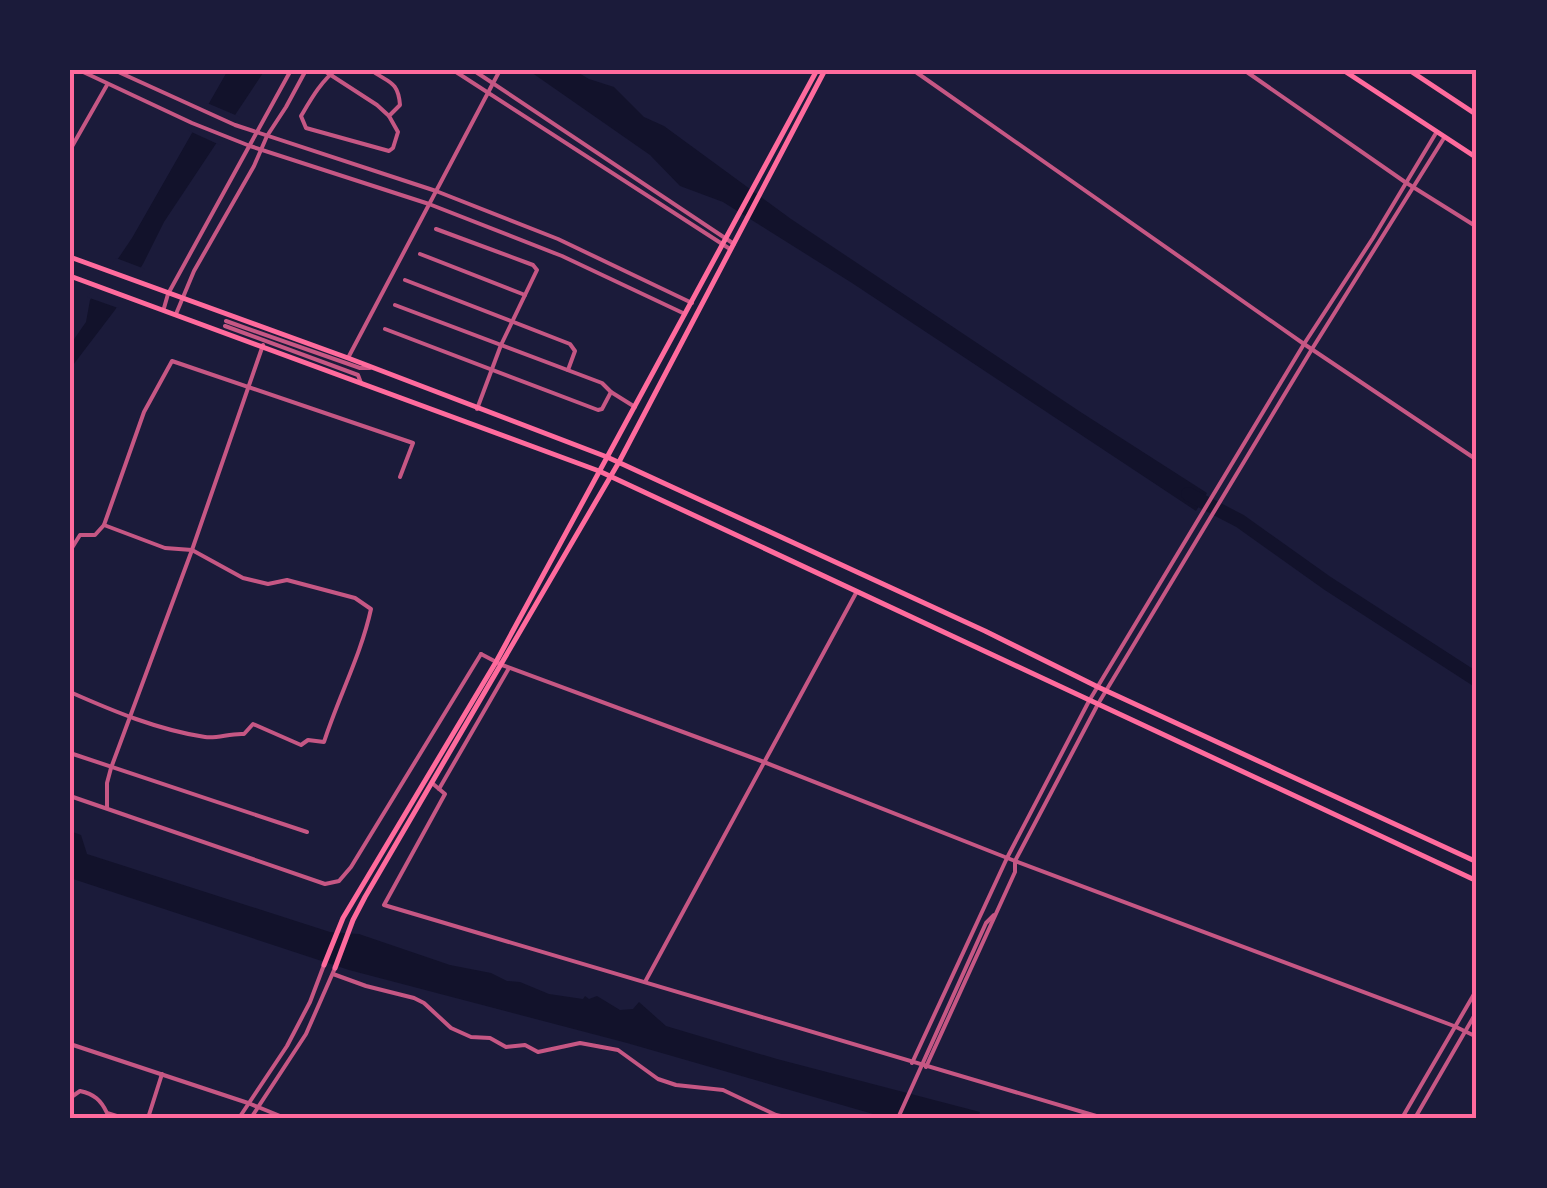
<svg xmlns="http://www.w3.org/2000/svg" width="1547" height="1188" font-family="'Varela Round',sans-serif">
<rect width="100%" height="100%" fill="#1b1b3a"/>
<g fill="#12122b">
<path d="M228 70H265L164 222 143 264 115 310 70 369V345L86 322 90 300 132 238Z"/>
<path d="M528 70H574L589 79 614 87 644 117 664 126 791 219 1079 411 1207 493 1196 511 852 283 723 202 680 186 650 155Z"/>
<path d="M70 831 81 835 87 854 330 932 359 934 450 965 491 973 507 981 520 982 549 994 583 999 585 996 589 999 597 996 620 1010 633 1009 639 1002 666 1026 777 1059 980 1112 978 1118H887L627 1043 349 970 70 878Z"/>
</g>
<g fill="#1b1b3a">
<path d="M207 103 240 117 220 145 187 130Z"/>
<path d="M116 258 145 269 118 308 87 297Z"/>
</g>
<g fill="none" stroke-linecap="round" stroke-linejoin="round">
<path stroke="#12122b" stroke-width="14" d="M1188 494 1240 521 1327 583 1477 680"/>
<g stroke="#c65784" stroke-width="4">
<path d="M323 70 377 105 389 116"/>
<path d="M336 70C321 81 310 101 301 116L306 128 389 151 393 148 398 132 389 116 400 105C398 80 388 83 371 70"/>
<path d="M1244 70 1405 182 1477 227"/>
<path d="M70 150 107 85"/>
<path d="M436 229 533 265 537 270 501 345 477 409"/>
<path d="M420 254 525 295"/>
<path d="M405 280 570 344 575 351 568 370"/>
<path d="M395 305 602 383 611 392 635 407"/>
<path d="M385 329 598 410 602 409 611 392"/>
<path d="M348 358 500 70"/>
<path d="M70 551 80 535H95L104 525"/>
<path d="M481 654 502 665 764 762 1015 861 1454 1026 1477 1037"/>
<path d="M70 692C113 711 158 730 205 737 217 739 230 733 244 734L253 724 301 745 308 740 324 742C338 698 361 655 371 609L355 598 287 580 268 584 243 578 192 550 165 548 104 525 144 412 172 361 413 443 400 477"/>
<path d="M70 753 307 832"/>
<path d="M432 783 445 794 384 905 1103 1118"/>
<path d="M439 789 509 668"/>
<path d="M107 808V783L111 768 192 550 263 345"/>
<path d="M333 974 366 986 414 998 424 1003 451 1028 471 1037 490 1038 506 1047 525 1045 538 1052 580 1043 618 1050 658 1079 676 1085 723 1090 776 1115 789 1118"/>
<path d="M645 982 856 593"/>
<path d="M70 1098 80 1091C94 1094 101 1100 107 1113L123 1118"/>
<path d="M148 1118 162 1074"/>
</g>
<g stroke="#c65784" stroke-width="4">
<path d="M79 70 192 123 250 146 429 204 562 256 685 314"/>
<path d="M114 70 235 125 436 191 558 239 692 303"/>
<path d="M453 70 730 249"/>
<path d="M473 70 734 244"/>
<path d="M913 70 1304 344 1477 460"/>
<path d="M164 308 168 294 291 70"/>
<path d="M176 314 194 271 254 166 267 136 286 107 306 70"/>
<path d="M226 321 360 368H370"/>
<path d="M225 326 358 375 361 383"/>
<path d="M70 796 325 884 339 881 351 867 481 654"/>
<path d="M70 1044 248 1103 285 1118"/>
<path d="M912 1063 1007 858 1089 701 1304 344 1373 238 1436 133"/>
<path d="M926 1067 1015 872V861L1098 704 1312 349 1444 138"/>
<path d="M239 1118 287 1046 310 1002 324 965"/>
<path d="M251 1118 306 1034 335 968"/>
<path d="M898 1118 986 923 994 915"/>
<path d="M1402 1118 1477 989"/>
<path d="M1415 1118 1477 1011"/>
</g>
<g stroke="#ff6b9d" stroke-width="5">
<path d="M70 257 348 358 607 457 985 631 1098 687 1477 862"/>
<path d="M70 276 599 471 1477 881"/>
<path d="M324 965 343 918 496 662 817 70"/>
<path d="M335 968 353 920 365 897 619 462 825 70"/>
</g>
<g stroke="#ff6b9d" stroke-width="5">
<path d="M1343 70 1477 158"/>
<path d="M1409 70 1477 115"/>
</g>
</g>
<rect width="1547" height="1188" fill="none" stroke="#1b1b3a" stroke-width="145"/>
<rect x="72" y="72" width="1402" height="1044" fill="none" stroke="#ff6b9d" stroke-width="4"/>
</svg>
